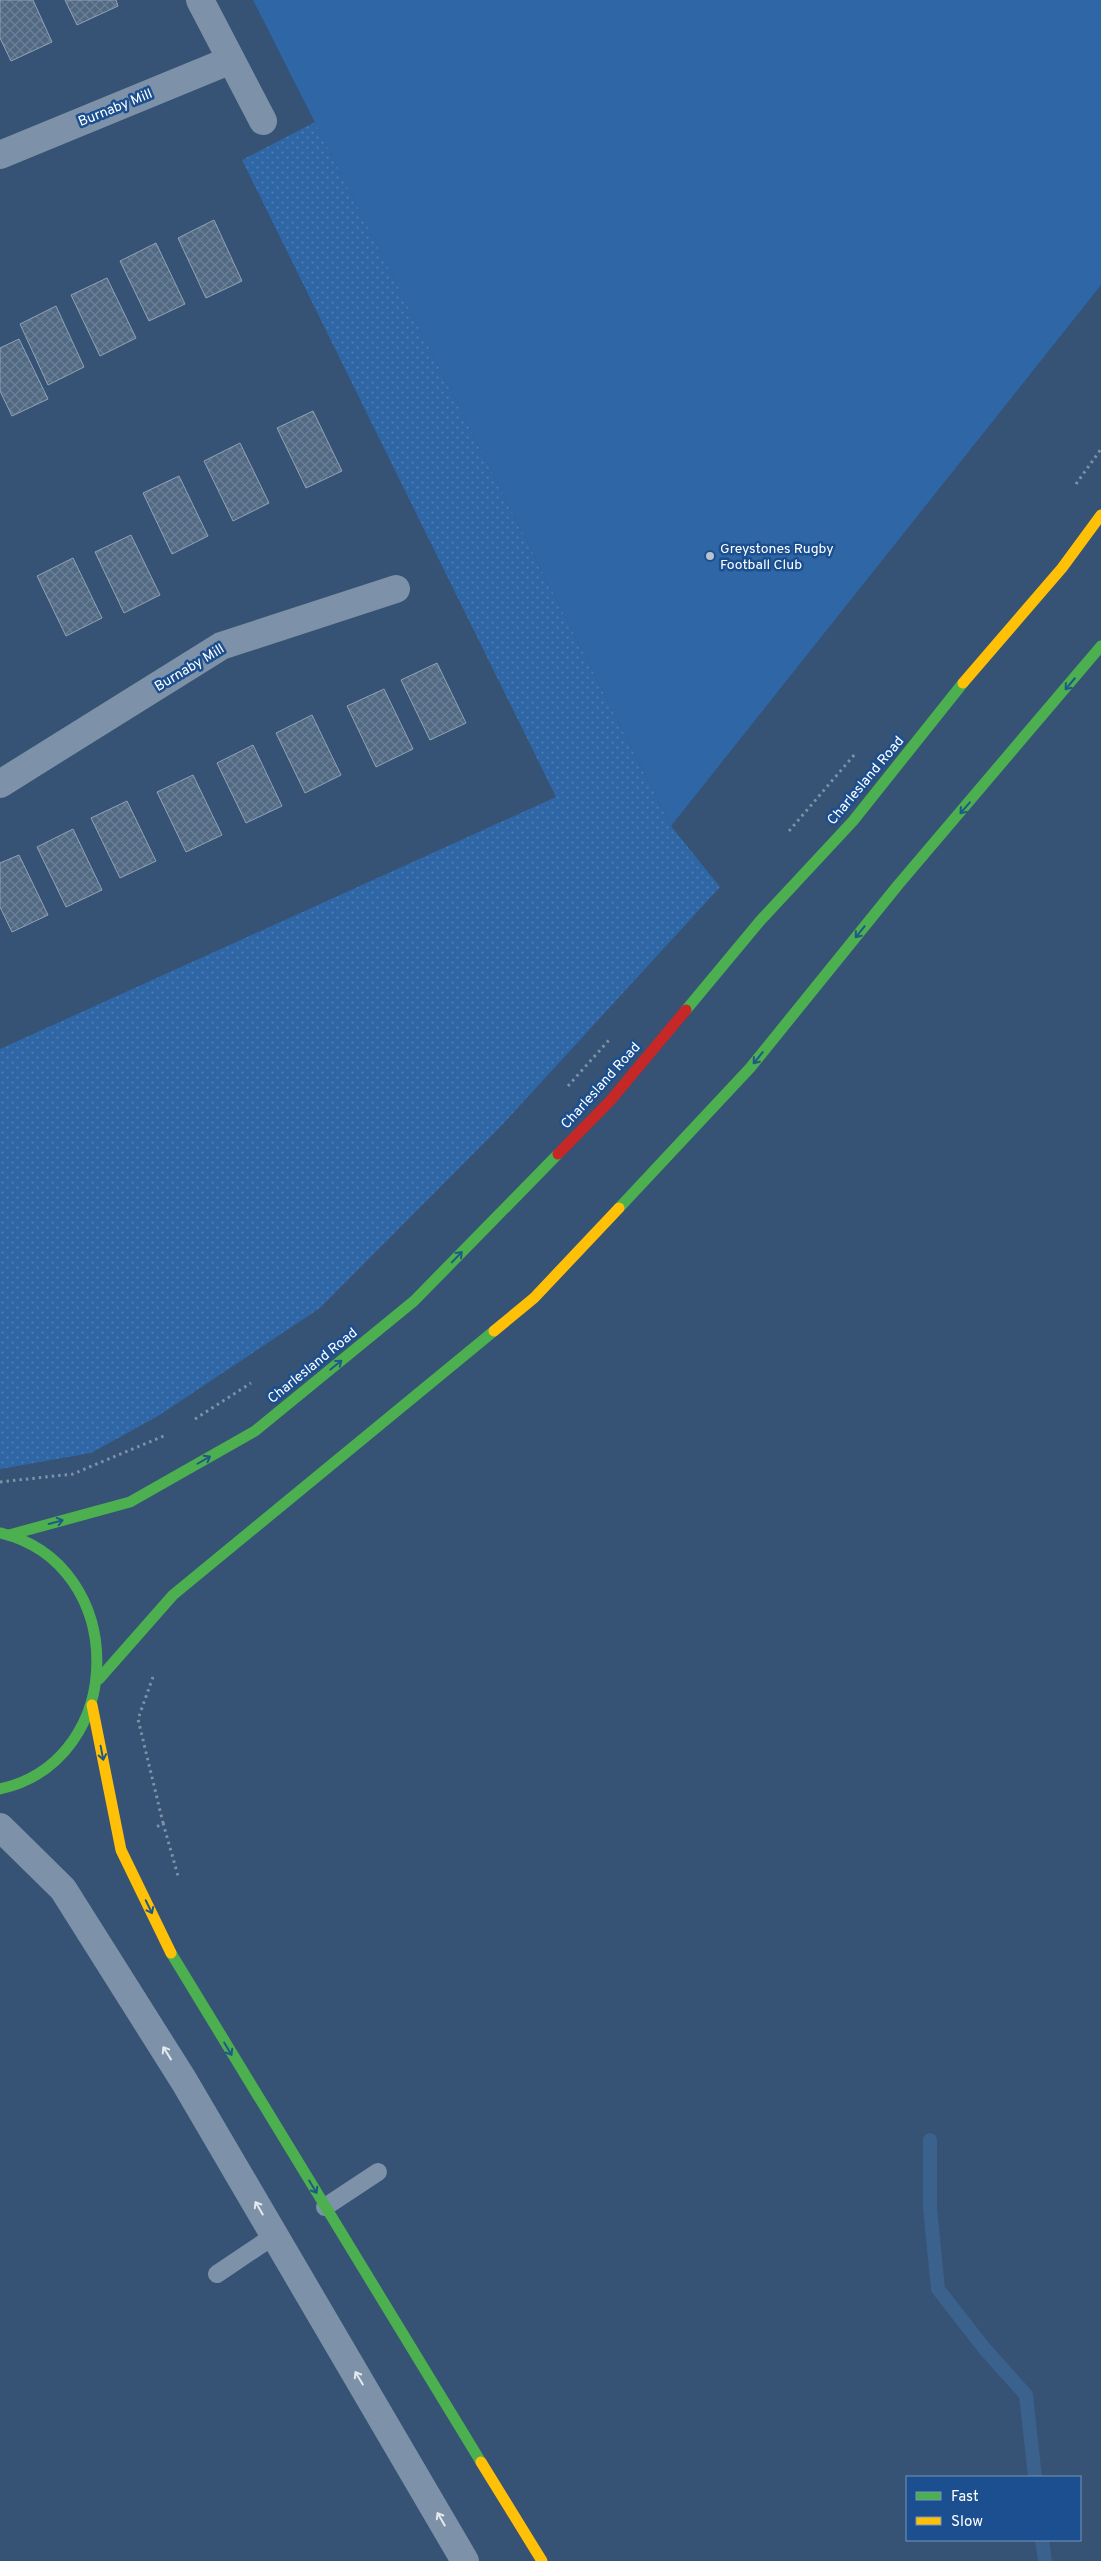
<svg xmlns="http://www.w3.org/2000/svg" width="1101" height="2561" font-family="Overpass,sans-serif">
<defs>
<pattern id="grass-dots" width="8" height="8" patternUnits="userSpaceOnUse" patternTransform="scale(1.25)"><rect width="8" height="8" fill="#2f66a5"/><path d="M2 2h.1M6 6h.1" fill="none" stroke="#4e7db2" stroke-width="1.8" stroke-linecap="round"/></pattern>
<pattern id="building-cross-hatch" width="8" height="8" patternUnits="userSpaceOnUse" patternTransform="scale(1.25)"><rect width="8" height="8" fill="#526984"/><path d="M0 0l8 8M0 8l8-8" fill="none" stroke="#6c8096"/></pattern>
</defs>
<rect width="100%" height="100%" fill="#365274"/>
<path fill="url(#grass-dots)" d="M315 122 671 826 720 887 503 1124 320 1308 158 1416 91 1453 0 1469V1049L556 797 242 160Z"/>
<path fill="#2f66a5" d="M253 0H1101V285L671 826Z"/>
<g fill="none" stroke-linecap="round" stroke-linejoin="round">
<g stroke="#3b618d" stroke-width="14">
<path d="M930 2140V2208L938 2289 984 2348 1026 2395 1035 2477"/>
<path d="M1042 2540 1045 2561"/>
</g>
</g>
<g fill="url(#building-cross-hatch)" stroke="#92a2b6">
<path d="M0 0H33L52 42 11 61 0 38Z"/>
<path d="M65 0H116L118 6 77 25Z"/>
<path d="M214 220 242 281 206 298 178 238Z"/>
<path d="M156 243 185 304 149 321 120 261Z"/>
<path d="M107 278 136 338 100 356 71 295Z"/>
<path d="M56 306 84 367 48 385 20 324Z"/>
<path d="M19 339 48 399 12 416 0 391V348Z"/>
<path d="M313 411 342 471 306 488 277 428Z"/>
<path d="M240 443 269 503 233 521 204 461Z"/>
<path d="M179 476 208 536 172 554 143 493Z"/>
<path d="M131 535 160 595 124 613 95 552Z"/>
<path d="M73 558 102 618 66 636 37 576Z"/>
<path d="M437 663 466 723 430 740 401 680Z"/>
<path d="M384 689 413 749 376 767 347 706Z"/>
<path d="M312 715 341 775 305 793 276 733Z"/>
<path d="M253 745 282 806 246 823 217 763Z"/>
<path d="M193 775 222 835 186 852 157 792Z"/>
<path d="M127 801 156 861 120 878 91 818Z"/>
<path d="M73 829 102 890 66 907 37 847Z"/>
<path d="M19 855 48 915 12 932 0 907V863Z"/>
</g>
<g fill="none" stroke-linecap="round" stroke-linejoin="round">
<g stroke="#7d92a8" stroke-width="3" stroke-dasharray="2.5 4" stroke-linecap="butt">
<path d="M1076 484 1101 449"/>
<path d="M789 831 855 754"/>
<path d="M568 1086 609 1040"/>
<path d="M195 1419 251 1383"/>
<path d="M0 1482 73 1474 166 1435"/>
<path d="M153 1677 138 1719 163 1823 155 1828"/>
<path d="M163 1823 178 1876"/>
</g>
<g stroke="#7d92a8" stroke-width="18">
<path d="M325 2207 378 2172"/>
<path d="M217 2274 275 2235"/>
</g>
<g stroke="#7d92a8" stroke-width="28">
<path d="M200 0 263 121"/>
<path d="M0 155 231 60"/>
<path d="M0 784 221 646 396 589"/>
<path d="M0 1827 63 1889 184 2081 465 2561"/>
</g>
<g stroke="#4caf50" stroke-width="11">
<path d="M686 1010 760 921 853 821 963 683"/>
<path d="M619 1208 750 1068 898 885 1101 646"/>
<path d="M9 1535 130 1502 255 1431 414 1301 558 1154"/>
<path d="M99 1679 173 1595 494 1331"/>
<path d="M0 1789C129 1760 129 1564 1 1533"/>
<path d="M171 1953 481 2462"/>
</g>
<g stroke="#ffc107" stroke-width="11">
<path d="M963 683 1062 568 1101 515"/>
<path d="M494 1331 534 1298 619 1208"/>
<path d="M92 1705 121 1850 171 1953"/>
<path d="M481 2462 542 2561"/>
</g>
<path stroke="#c62828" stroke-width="11" d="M558 1154 610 1101 686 1010"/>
</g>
<defs><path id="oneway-shaft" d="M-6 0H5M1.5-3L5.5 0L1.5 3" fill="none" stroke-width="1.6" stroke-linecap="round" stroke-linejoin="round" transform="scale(1.25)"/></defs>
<g stroke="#205989">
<use href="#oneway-shaft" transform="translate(1070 684) rotate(130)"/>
<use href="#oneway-shaft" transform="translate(965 808) rotate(131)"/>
<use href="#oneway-shaft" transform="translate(860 932) rotate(129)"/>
<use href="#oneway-shaft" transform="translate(758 1058) rotate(129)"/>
<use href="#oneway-shaft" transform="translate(457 1257) rotate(-46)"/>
<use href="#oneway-shaft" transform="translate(336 1365) rotate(-39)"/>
<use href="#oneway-shaft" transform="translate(204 1460) rotate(-30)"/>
<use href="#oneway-shaft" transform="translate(56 1522) rotate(-15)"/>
<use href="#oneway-shaft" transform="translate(102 1753) rotate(79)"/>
<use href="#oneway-shaft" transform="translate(149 1907) rotate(64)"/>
<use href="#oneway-shaft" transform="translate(228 2049) rotate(59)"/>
<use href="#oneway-shaft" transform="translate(313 2187) rotate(59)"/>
</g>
<g stroke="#e5e9ee">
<use href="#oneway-shaft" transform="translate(167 2053) rotate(-122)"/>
<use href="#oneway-shaft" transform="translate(259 2208) rotate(-120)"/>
<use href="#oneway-shaft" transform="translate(359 2378) rotate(-121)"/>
<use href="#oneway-shaft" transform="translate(441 2519) rotate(-120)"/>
</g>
<circle fill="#b9c2ce" stroke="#1b4f8f" stroke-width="2" cx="710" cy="556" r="5"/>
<g text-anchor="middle" stroke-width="5" stroke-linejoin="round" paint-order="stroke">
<g font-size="14" fill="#fff" stroke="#1b4f8f">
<text transform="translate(115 107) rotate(-22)" y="5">Burnaby Mill</text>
<text transform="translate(189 667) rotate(-31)" y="5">Burnaby Mill</text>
<text transform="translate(865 780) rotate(-50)" y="5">Charlesland Road</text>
<text transform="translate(600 1085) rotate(-48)" y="5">Charlesland Road</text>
<text transform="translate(312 1365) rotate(-39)" y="5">Charlesland Road</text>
</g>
<g font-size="14" fill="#fff" stroke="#1b4f8f" text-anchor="start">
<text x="720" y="553">Greystones Rugby<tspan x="720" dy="16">Football Club</tspan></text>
</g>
</g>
<rect x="906" y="2476" width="175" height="65" fill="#1b4f8f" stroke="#7695bc"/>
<rect x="916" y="2492" width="25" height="8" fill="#4caf50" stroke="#7695bc"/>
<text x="951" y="2501" font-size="15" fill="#ffffff">Fast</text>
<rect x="916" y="2517" width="25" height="8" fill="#ffc107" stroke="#7695bc"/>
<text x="951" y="2526" font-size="15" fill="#ffffff">Slow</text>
</svg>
